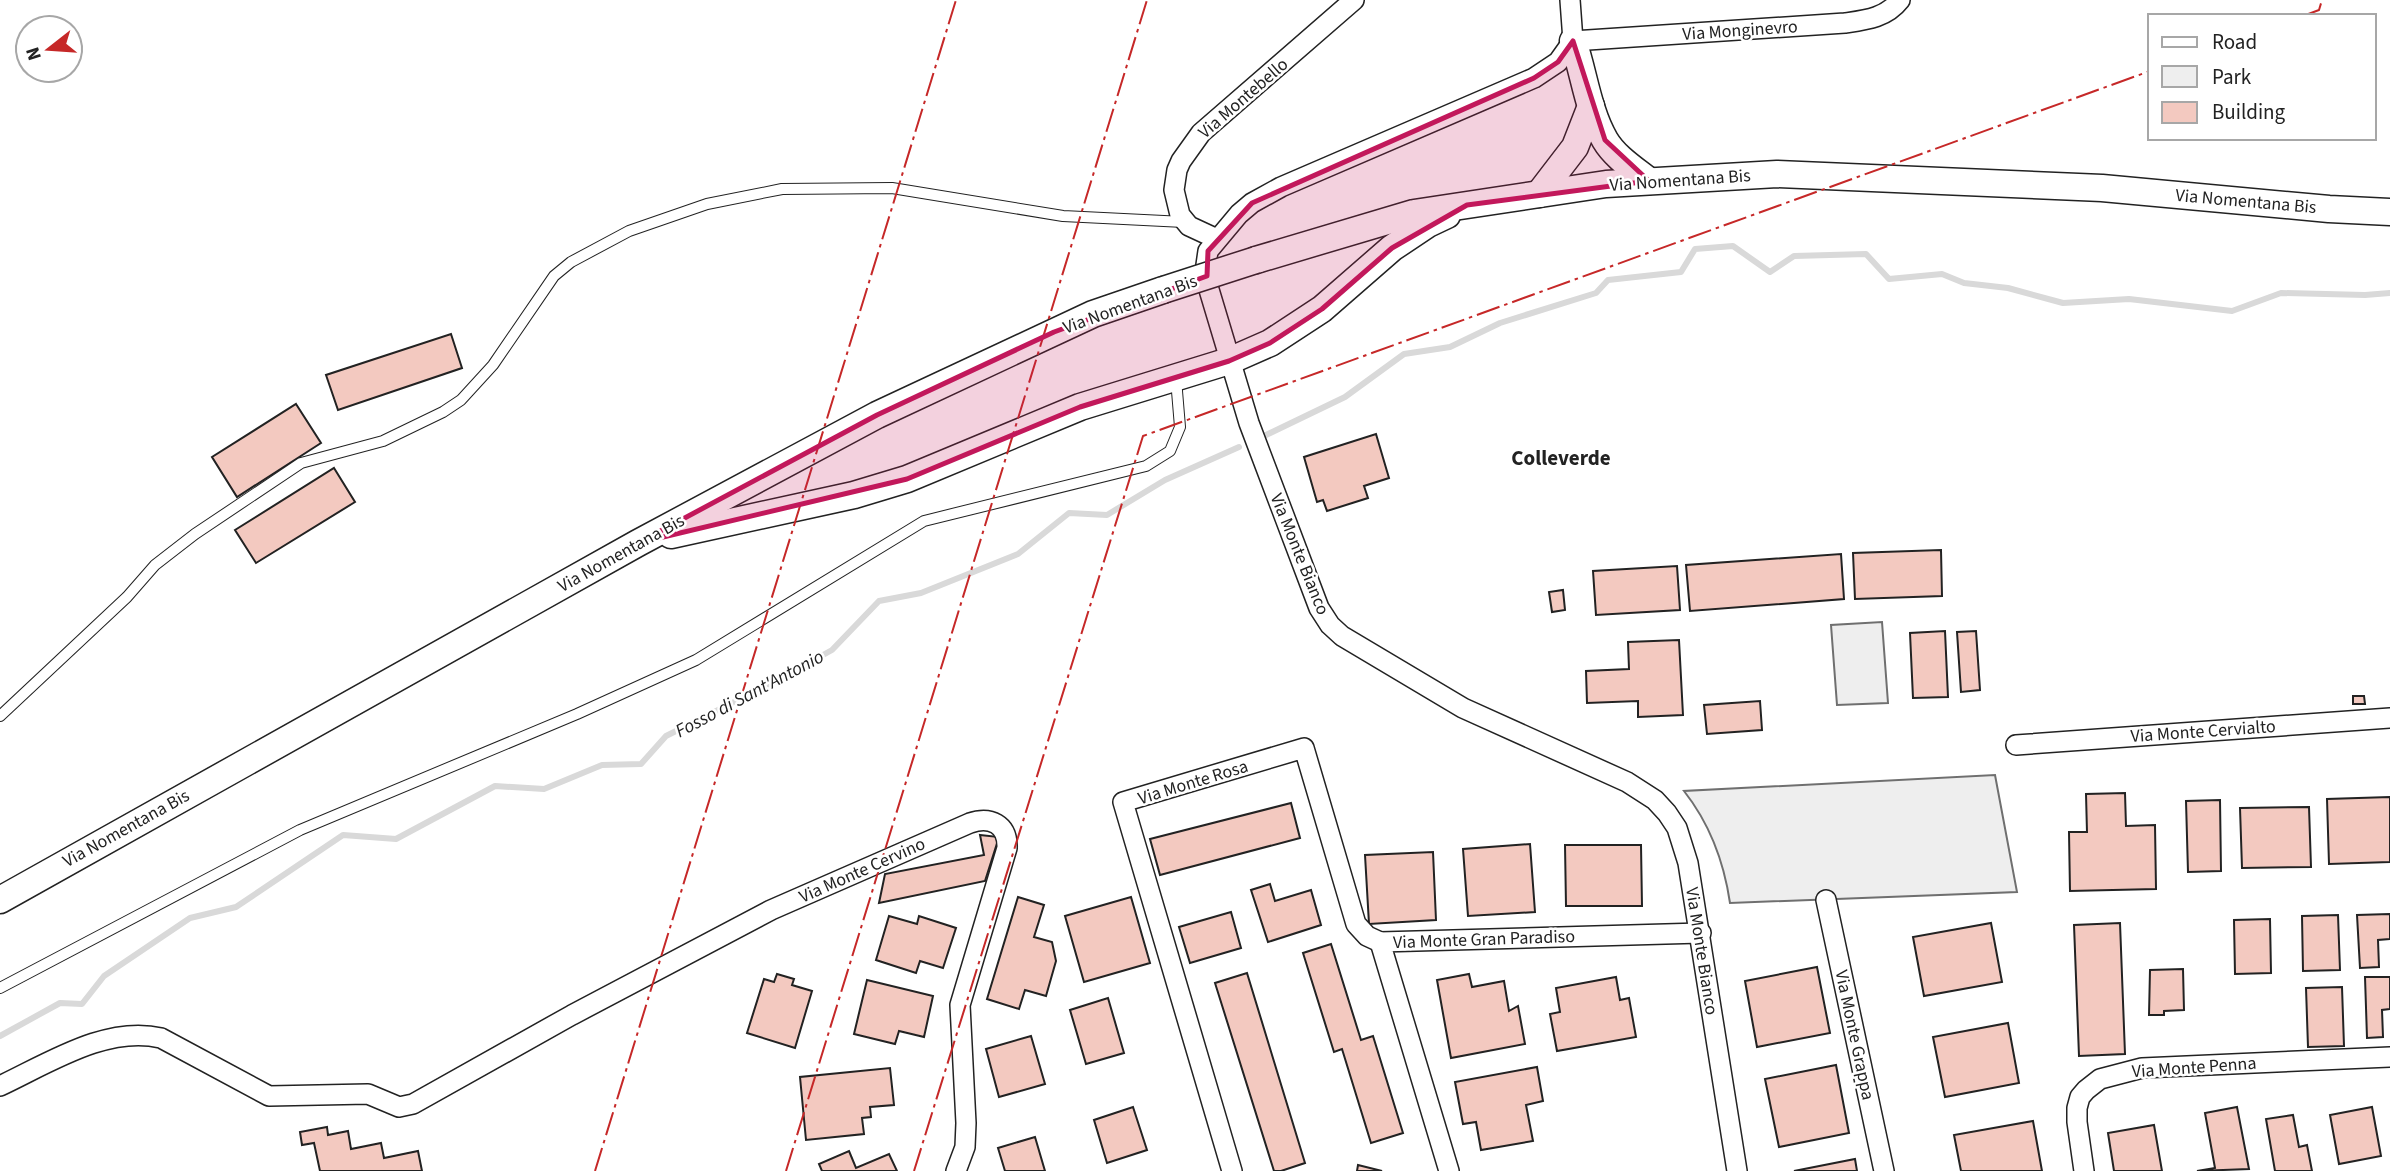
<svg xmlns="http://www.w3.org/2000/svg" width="2390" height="1171" font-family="'Source Sans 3',sans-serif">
<rect width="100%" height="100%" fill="#fff"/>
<g fill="#eee" stroke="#6f6f6f" stroke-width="2">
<path d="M1882 622 1888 703 1837 705 1831 625Z"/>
<path d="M1995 775 2017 892 1730 903C1724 862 1710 824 1684 791Z"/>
</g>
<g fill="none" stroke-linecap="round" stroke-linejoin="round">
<g stroke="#d9d9d9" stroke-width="6">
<path d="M1266 435 1345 397 1404 354 1450 347 1500 323 1596 293 1608 280 1681 272 1695 249 1733 246 1770 272 1794 256 1866 254 1889 279 1942 274 1964 283 2008 288 2063 303 2129 299 2232 311 2281 293 2365 295 2390 293"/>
<path d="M0 1036 60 1003 82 1004 104 976 190 918 236 907 343 835 396 839 495 786 544 789 602 765 641 764 666 736 776 681 832 650 879 601 921 593 1018 554 1069 513 1107 515 1165 480 1239 447"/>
</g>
</g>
<g fill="#f3c9c0" stroke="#222" stroke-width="2">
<path d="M451 334 462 368 338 410 326 375Z"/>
<path d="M296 404 321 443 237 497 212 457Z"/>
<path d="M1376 434 1389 478 1364 486 1368 498 1327 511 1323 500 1317 502 1304 457Z"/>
<path d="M334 468 355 502 256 563 235 530Z"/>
<path d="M1941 550 1942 596 1855 599 1853 553Z"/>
<path d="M1841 554 1844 599 1690 611 1686 565Z"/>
<path d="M1677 566 1680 610 1596 615 1593 571Z"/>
<path d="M1563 590 1565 610 1552 612 1549 592Z"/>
<path d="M1945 631 1948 697 1913 698 1910 633Z"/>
<path d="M1976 631 1980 690 1961 692 1957 632Z"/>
<path d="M1679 640 1683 715 1638 717V701L1587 703 1586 671 1629 669 1628 642Z"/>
<path d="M2353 696H2364L2365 704H2353Z"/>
<path d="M1760 701 1762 730 1707 734 1704 705Z"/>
<path d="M2125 793 2126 826 2155 825 2156 889 2070 891 2069 832H2087L2086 794Z"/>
<path d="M2390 797V862L2329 864 2327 799Z"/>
<path d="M2220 800 2221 871 2188 872 2186 801Z"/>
<path d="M1291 803 1300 838 1160 875 1150 839Z"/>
<path d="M2309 807 2311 867 2242 868 2240 808Z"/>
<path d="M980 835 999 837 985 881 879 903 885 874 984 855Z"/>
<path d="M1530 844 1535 912 1468 916 1463 849Z"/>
<path d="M1565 845H1641L1642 906H1566Z"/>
<path d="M1433 852 1436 920 1369 924 1365 855Z"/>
<path d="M1270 884 1275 901 1311 890 1321 925 1268 942 1251 890Z"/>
<path d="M1018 897 1044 905 1034 937 1052 942 1056 961 1046 996 1025 990 1019 1009 987 999Z"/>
<path d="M1131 897 1150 963 1084 982 1065 916Z"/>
<path d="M1231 912 1241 948 1190 963 1179 927Z"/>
<path d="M2390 914V939L2378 940 2379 967 2360 968 2357 915Z"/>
<path d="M2338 915 2340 970 2303 971 2302 916Z"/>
<path d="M889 916 917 924 919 916 956 928 943 968 920 961 916 973 876 960Z"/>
<path d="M2270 919 2271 973 2235 974 2234 920Z"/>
<path d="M1991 923 2002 982 1924 996 1913 937Z"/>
<path d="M2120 923 2125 1054 2079 1056 2074 925Z"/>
<path d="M1331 944 1361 1040 1373 1036 1403 1133 1371 1143 1342 1049 1334 1052 1303 953Z"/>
<path d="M1817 967 1830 1033 1757 1047 1745 981Z"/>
<path d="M2183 969 2184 1010 2164 1011V1015H2149L2150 970Z"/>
<path d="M1247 973 1305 1163 1281 1171H1274L1215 983Z"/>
<path d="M777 974 794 979 792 985 812 991 795 1048 747 1033 764 979 774 982Z"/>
<path d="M1469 974 1472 987 1504 981 1509 1011 1518 1006 1525 1044 1451 1058 1437 980Z"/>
<path d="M1616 977 1620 1000 1629 998 1636 1037 1557 1051 1550 1014 1560 1012 1556 988Z"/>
<path d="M2365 977H2390V1009L2382 1010 2383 1037 2367 1038Z"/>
<path d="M867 980 933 996 924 1037 899 1031 895 1044 854 1034Z"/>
<path d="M2342 987 2344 1046 2308 1047 2306 988Z"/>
<path d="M1108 998 1124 1053 1086 1064 1070 1010Z"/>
<path d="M2008 1023 2019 1083 1945 1097 1933 1037Z"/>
<path d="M1031 1036 1045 1084 999 1097 986 1049Z"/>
<path d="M1836 1065 1849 1133 1779 1147 1765 1079Z"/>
<path d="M1537 1067 1543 1101 1526 1105 1533 1141 1481 1150 1476 1122 1463 1124 1455 1082Z"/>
<path d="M890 1068 894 1105 870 1107 871 1117 862 1118 864 1134 806 1140 800 1077Z"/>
<path d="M1133 1107 1147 1150 1107 1163 1094 1120Z"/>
<path d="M2237 1107 2249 1169 2197 1171 2215 1168 2205 1113Z"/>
<path d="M2372 1107 2381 1156 2339 1164 2330 1115Z"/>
<path d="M2293 1115 2299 1147 2307 1145 2312 1171H2275L2266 1119Z"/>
<path d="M2033 1121 2042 1171H1961L1954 1135Z"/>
<path d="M2154 1125 2162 1171H2114L2108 1133Z"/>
<path d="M327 1127 328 1135 348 1131 351 1149 381 1143 384 1158 418 1151 422 1171H320L314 1143 302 1145 300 1132Z"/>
<path d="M1035 1137 1045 1171H1005L998 1148Z"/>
<path d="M849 1151 856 1168 889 1154 897 1171H822L819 1164Z"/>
<path d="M1855 1159 1857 1171H1794Z"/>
<path d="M1358 1165 1382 1171H1357Z"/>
</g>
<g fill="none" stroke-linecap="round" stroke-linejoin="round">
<defs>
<g id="service">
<path d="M0 716 127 597 155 565 195 534 301 463 383 441 443 412 461 400 493 365 554 276 571 262 629 231 707 204 782 189 892 188 1063 216 1184 222"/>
<path d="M0 988 300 830 577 714 696 660 924 521 1146 466 1170 451 1180 427 1176 379"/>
</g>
<g id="minor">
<path d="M1570 0 1573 41 1558 62 1534 78 1281 187 1252 203 1239 214 1208 251 1206 265 1207 283 1249 423 1319 608 1330 625 1342 636 1463 708 1627 782 1655 800 1667 813 1677 828 1688 863 1737 1171"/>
<path d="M1573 41 1845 23C1866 20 1886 18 1900 0"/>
<path d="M1217 239 1189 226 1180 215 1174 190 1177 170 1181 161 1201 133 1354 0"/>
<path d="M2016 745 2390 718"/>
<path d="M1826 900 1884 1171"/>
<path d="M0 1086C49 1063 107 1025 161 1038L269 1096 368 1094 399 1107 413 1104 572 1015 771 910 970 823C990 816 1008 824 1007 848L960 1005 966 1123 965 1147 956 1171"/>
<path d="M1232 1171 1123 802 1304 748 1356 924 1367 936 1380 942"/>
<path d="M1449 1171 1380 942 1701 933"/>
<path d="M2084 1171 2077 1122V1108L2080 1097 2086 1090 2100 1079 2142 1068 2390 1057"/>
</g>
<g id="secondary">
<path d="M1573 41C1584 73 1588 111 1605 140 1615 157 1634 169 1649 181"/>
<path d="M1539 194 1575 147 1591 106"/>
<path d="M1256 260 1414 213 1606 184 1777 174 2102 188 2329 209 2390 212"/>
<path d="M671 535 854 495 907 479 1080 407 1229 361 1270 343 1322 309 1392 248 1428 224 1447 215"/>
<path d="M0 900 638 543 877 415 1093 314 1163 290"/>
</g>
</defs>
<use href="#service" stroke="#222" stroke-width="12"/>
<use href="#minor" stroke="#222" stroke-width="22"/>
<use href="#secondary" stroke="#222" stroke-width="29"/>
<use href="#service" stroke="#fff" stroke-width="10"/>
<use href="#minor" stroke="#fff" stroke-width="19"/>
<use href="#secondary" stroke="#fff" stroke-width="26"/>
<defs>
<path id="secondary-bridge" d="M1163 290 1256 260"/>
</defs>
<use href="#secondary-bridge" stroke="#222" stroke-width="29" stroke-linecap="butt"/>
<use href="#secondary-bridge" stroke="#fff" stroke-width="26"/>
<g stroke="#c62828" stroke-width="2" stroke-dasharray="24 5 3.5 5" stroke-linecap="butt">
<path d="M2303 16 2319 10 2322 0"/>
<path d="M595 1171 956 0"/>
<path d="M786 1171 1147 0"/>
<path d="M914 1171 1143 436 2150 71"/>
</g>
</g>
<path fill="#c2185b" fill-opacity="0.2" stroke="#c2185b" stroke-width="5" stroke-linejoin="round" d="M1573 41 1605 140 1649 181 1467 205 1392 248 1322 309 1270 343 1229 361 1080 407 907 479 638 543 877 415 1054 332 1207 276 1208 251 1252 203 1534 78 1558 62Z"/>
<g text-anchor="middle" stroke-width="5" stroke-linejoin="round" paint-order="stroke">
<g font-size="18" fill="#222" stroke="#fff">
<text transform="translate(1740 30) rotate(-4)" y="6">Via Monginevro</text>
<text transform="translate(1243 98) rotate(-41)" y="6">Via Montebello</text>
<text transform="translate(1680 180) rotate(-4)" y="6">Via Nomentana Bis</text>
<text transform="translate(2246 201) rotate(5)" y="6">Via Nomentana Bis</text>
<text transform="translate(1130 304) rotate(-20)" y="6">Via Nomentana Bis</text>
<text transform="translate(621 553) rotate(-29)" y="6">Via Nomentana Bis</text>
<text transform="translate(1300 554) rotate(68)" y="6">Via Monte Bianco</text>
<text transform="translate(2203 731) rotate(-4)" y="6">Via Monte Cervialto</text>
<text transform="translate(1193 782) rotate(-17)" y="6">Via Monte Rosa</text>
<text transform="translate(126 828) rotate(-29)" y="6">Via Nomentana Bis</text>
<text transform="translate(862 870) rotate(-24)" y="6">Via Monte Cervino</text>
<text transform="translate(1484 939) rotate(-2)" y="6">Via Monte Gran Paradiso</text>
<text transform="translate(1702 951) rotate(81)" y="6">Via Monte Bianco</text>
<text transform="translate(1855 1035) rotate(78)" y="6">Via Monte Grappa</text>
<text transform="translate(2194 1067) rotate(-4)" y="6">Via Monte Penna</text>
</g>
<g font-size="19" font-style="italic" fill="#222" stroke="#fff">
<text transform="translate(749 693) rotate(-28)" y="7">Fosso di Sant'Antonio</text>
</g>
<g font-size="21" font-weight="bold" fill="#222" stroke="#fff">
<text x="1561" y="465">Colleverde</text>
</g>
</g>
<rect x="2148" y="14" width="228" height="126" fill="#ffffff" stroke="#a7a7a7" stroke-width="2"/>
<rect x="2162" y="37" width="35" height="10" fill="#ffffff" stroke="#a7a7a7" stroke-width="2"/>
<text x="2212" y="49" font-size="21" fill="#222222">Road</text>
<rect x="2162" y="66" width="35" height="21" fill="#eeeeee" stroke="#a7a7a7" stroke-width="2"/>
<text x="2212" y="84" font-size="21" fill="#222222">Park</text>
<rect x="2162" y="102" width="35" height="21" fill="#f3c9c0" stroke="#a7a7a7" stroke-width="2"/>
<text x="2212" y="119" font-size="21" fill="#222222">Building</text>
<g transform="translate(49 49) rotate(253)"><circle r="33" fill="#ffffff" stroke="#a7a7a7" stroke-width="2"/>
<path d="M0-5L12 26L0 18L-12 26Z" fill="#c62828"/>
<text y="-10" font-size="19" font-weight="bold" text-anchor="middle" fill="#222222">N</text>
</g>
</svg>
